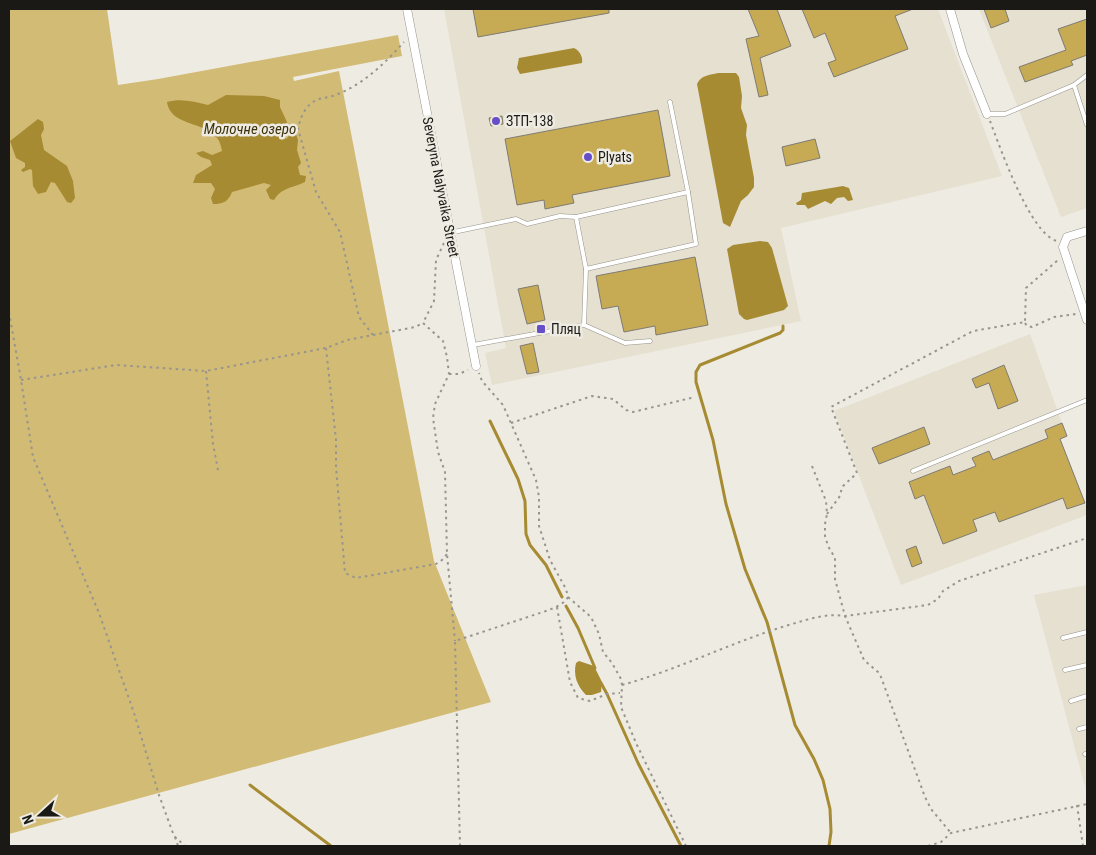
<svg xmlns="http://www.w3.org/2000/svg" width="1096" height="855" font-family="'Roboto Condensed',sans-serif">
<rect width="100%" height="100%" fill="#eeebe2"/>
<g fill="#e5e0d0">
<path d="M444 9H938L1002 176 781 228 801 321 492 385 485 353 506 348Z"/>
<path d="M979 9H1087V208L1061 217Z"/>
<path d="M1030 334 1067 437 1060 440 1087 509V515L901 585 834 411Z"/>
<path d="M1087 585V794L1034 595Z"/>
</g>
<path fill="#d2bb75" d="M9 9H107L118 85 158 79 398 35 402 56 293 77 294 81 339 71 434 561 491 702 9 834Z"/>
<g fill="#a68b32">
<path d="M574 48C580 51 583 57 582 63L520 74 517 68 519 58Z"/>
<path d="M718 73H736L739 77 742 96 741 108 747 125 746 135 754 178V187L748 195 741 201 730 227 723 223 697 84C701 75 710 75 718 73Z"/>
<path d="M226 95 264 96 280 100V107L287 122 282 135 286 139 291 134H296L298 140 297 150 301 163 298 167 300 175 306 176 305 182C293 188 282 187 274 200L270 199 266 190 271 185 264 183 232 192C228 202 223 204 213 204L211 198 215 189 211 183H193L196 175 212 165 210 160 201 157 196 153 203 151 212 155 222 151C219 118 171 131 167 102 182 98 194 102 208 105Z"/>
<path d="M38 119 43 122 44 129 41 135 44 150 67 166 73 181 75 198 71 203 67 202 55 183 51 182 46 192 38 194 33 186 32 170 30 169 23 172 21 170 25 167V163L16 158 10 141Z"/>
<path d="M843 186 849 188 853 200 848 201 844 197 837 198 831 204 825 201 808 209 805 205H797L796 203 801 200 802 193Z"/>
<path d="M760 241 768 242 772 248 788 306 784 310 747 320 744 319 739 314 727 249 733 245Z"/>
<path d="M579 661 594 666 602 682 601 692 592 695H586C577 686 573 675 576 663Z"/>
</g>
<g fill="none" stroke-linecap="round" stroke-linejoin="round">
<g stroke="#a68b32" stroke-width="3">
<path d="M783 326V330L780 333 700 365 696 372V382L713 440 726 504 745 569 767 622 795 725 814 759 823 780 830 809 831 832 829 846"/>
<path d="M490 421 518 479 525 501 526 534 530 545 546 565 562 597"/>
<path d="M566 606 578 628 595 668"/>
<path d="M601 683 607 694 638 763 681 846"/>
<path d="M250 785 331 846"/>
</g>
</g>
<g fill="#c6ab54" stroke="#7e7b73">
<path d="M473 9H609V13L478 37Z"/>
<path d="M748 9H777L791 46 760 58 768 95 759 97 746 39 759 36Z"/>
<path d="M802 9H913L895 16 908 49 834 77 828 63 836 60 825 33 814 38Z"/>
<path d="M984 9H1005L1009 21 991 28Z"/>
<path d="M1087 19V55L1071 61 1073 65 1025 82 1019 67 1066 50 1058 29Z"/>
<path d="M658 110 670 176 572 195 574 203 545 209 544 200 517 205 505 139Z"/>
<path d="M502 116 503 124 491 126 489 118Z"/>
<path d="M815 139 820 158 786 166 782 147Z"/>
<path d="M695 257 708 325 656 335 655 326 624 332 618 306 602 309 596 276Z"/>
<path d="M538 285 545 320 527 324 518 289Z"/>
<path d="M533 343 539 372 527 374 520 346Z"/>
<path d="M1004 365 1018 401 998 409 989 383 976 388 972 379Z"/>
<path d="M1062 423 1067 436 1060 439 1085 503 1067 509 1063 498 999 522 995 512 973 520 977 531 943 544 924 495 915 499 909 482 950 466 953 475 976 466 972 458 989 451 993 460 1048 438 1045 430Z"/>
<path d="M924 427 930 444 879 464 872 448Z"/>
<path d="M916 546 922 563 912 567 906 550Z"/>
</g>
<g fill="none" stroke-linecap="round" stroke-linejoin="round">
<defs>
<g id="service">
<path d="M1074 85 1087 125"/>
<path d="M987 114H1005L1074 85 1087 75"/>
<path d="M576 217 586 269 696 244 688 192 670 102"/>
<path d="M449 233 516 219 527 224 560 216 576 217 688 192"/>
<path d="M584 325 586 269"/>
<path d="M473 345 584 325 625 343 650 341"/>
<path d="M913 471 1087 400"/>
<path d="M1063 638 1087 632"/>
<path d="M1065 670 1087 665"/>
<path d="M1071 701 1087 696"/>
<path d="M1079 729 1087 727"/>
<path d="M1085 754H1087"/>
</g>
<g id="minor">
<path d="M407 9 476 366"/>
<path d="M950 9 963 54 987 114"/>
<path d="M1087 231 1067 237 1063 247 1087 320"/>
</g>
</defs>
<use href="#service" stroke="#95938a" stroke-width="5"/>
<use href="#minor" stroke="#95938a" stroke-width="9"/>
<g stroke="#97958e" stroke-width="2" stroke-dasharray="2.5 4" stroke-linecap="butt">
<path d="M990 121C1000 147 1030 234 1057 241"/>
<path d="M444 243 436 260 434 301 423 323 443 341 447 357 449 374 435 404 433 418 438 452 445 472 447 554 455 641"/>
<path d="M9 312 21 380 33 457 99 613 134 713 159 795 174 836 185 846"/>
<path d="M1025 323 1027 326 1032 327 1054 317 1076 314"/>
<path d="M373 335 359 317 340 232 316 192 298 129C300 119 304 108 313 102 320 97 330 98 338 94 365 83 385 63 404 42"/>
<path d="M326 348 336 440V467L345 573 356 578 436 564 442 560 447 554"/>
<path d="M206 371 213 444 218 470"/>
<path d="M449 374H459L468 370"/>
<path d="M21 380 116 365 206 371 326 348 347 340 415 327 423 323"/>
<path d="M511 423 592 396 613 399 626 410 633 412 695 397"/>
<path d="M812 466 826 501 827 514 825 524V536L828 546 835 558V579L845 616 864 660 878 672 881 677 925 797 931 809 951 833"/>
<path d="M827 514 840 496 842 487 857 473 831 407 973 331 1025 322 1026 288 1058 260"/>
<path d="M568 597 591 617 599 634 603 652 612 663 621 679 622 685 621 707 636 743 686 846"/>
<path d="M557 607 570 682 578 698 590 701 607 694 620 693"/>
<path d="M622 685C680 669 734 641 792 624 810 619 826 613 845 616L928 605 938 599 943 591 959 581 1087 538"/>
<path d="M1077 805 1083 846"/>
<path d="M175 837 178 846"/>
<path d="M460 846 455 641 549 610C556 607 564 604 568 597L566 589 550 560 539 526V497L536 480 503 405 482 381 479 373"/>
<path d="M928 846 941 842 951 833 1087 804"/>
</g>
<use href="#service" stroke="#fff" stroke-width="4"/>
<use href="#minor" stroke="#fff" stroke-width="8"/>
</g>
<g fill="#654ec7" stroke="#eeebe2" stroke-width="2">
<circle cx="496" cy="121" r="5"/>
<circle cx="588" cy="157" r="5"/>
<rect x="536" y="324" width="10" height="10" rx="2.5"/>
</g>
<g text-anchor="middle" stroke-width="5" stroke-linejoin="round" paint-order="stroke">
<g font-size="14" fill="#1a1915" stroke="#eeebe2" text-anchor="start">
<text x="506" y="126">ЗТП-138</text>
<text x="598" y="162">Plyats</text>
<text x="551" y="334">Пляц</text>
</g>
<g font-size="14" fill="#1a1915" stroke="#eeebe2">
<text transform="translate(441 187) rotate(79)" y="5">Severyna Nalyvaika Street</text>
</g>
<g font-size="15" font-style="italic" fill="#3e320c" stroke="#eeebe2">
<text x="250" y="134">Молочне озеро</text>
</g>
</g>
<rect width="1096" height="855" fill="none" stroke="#1a1915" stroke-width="20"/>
<g transform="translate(40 815) rotate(249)" stroke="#eeebe2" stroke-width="4" paint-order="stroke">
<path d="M0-4L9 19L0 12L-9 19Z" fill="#1a1915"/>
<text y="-8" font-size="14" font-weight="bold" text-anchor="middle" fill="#1a1915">N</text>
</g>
</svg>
